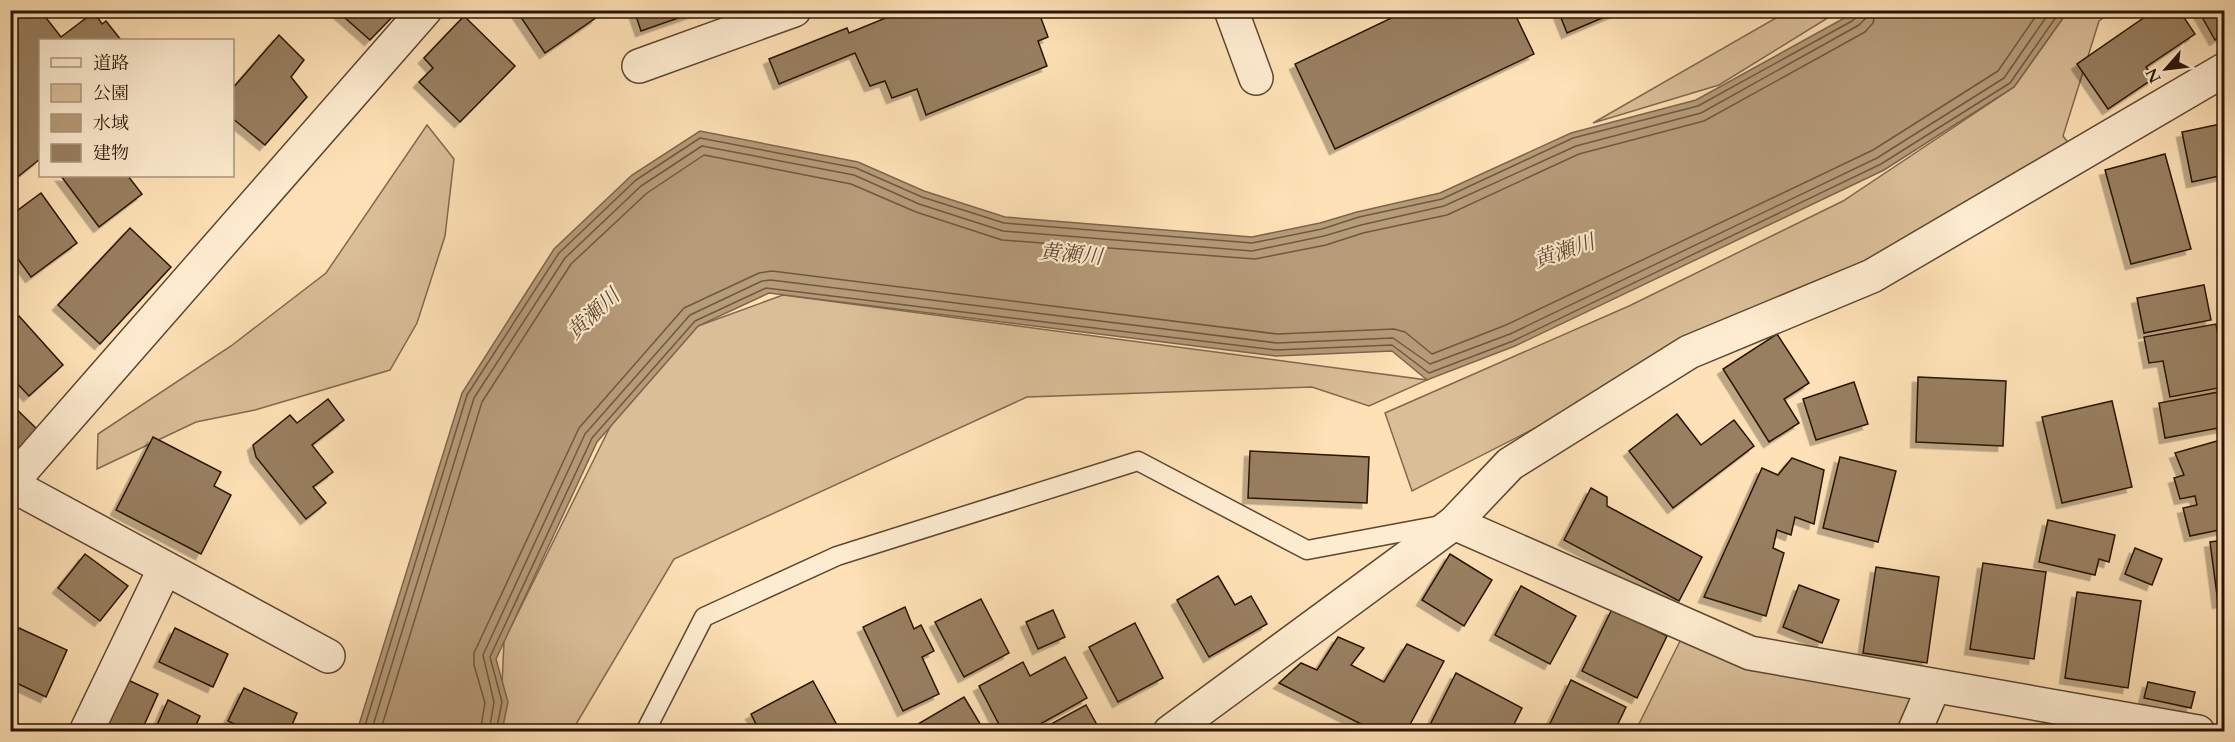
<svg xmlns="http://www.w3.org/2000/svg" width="2235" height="742" font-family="Cardo,'Noto Serif JP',serif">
<defs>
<filter id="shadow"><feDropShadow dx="-5.5" dy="5.5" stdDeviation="0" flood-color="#0004"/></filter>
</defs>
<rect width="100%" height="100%" fill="#fee1b6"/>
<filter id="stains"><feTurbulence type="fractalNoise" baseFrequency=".00333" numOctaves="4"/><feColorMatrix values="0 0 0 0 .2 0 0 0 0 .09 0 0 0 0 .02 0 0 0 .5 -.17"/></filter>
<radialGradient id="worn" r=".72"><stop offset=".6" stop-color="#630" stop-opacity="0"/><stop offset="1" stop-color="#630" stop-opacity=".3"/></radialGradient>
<g fill="#dabe98" stroke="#82694e" stroke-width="1.5">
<path d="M1788 11H1839L1719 85 1593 123Z"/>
<path d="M2068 11H2113L2099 21 2063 136 2071 146 1961 224 1823 281 1412 491 1385 413 1629 306 1843 201 2014 87Z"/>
<path d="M427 125 454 159 445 236 417 323 390 370 255 410 196 422 97 469 98 434 231 346 326 273Z"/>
<path d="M783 295 1427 380 1369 406 1312 387 1027 397 674 559 572 731 500 732 504 641 611 425 698 326Z"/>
<path d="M1683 635 1923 694 1913 731 1635 732Z"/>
</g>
<path fill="#b69b79" stroke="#7e654a" stroke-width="1.5" d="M1857 11H2068L2014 87 1884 170 1515 346 1427 380 1392 351 1276 356 769 293 698 326 597 442 496 659 508 702 502 731H357L462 393 554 249 632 175 700 131 858 162 924 191 1005 217 1252 237 1320 223 1357 212 1440 193 1571 133 1696 100Z"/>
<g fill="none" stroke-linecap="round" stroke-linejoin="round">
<g stroke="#70583e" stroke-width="1.5">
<path d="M363 732 467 395 559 253 636 180 700 138 856 168 922 197 1004 223 1252 243 1322 229 1359 217 1442 199 1573 138 1698 106 1852 21 1858 16 1859 10"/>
<path d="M371 732 474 398 565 258 641 186 702 146 854 175 919 204 1003 231 1252 251 1324 236 1361 225 1444 206 1576 146 1701 113 1859 25 1865 19 1867 10"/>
<path d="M380 732 482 402 571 264 647 193 704 155 851 184 916 212 1002 240 1255 259 1326 245 1363 233 1447 215 1579 154 1704 121 1865 32 1873 23 1876 10"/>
<path d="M480 732 485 703 474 665V653L579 428 684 308 759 273 772 271 1277 334 1394 329 1405 332 1432 354 1506 325 1873 150 1998 71 2040 10"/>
<path d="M489 732 494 702 483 655 585 434 690 315 762 281 771 280 1277 343 1393 338 1430 364 1510 334 1877 158 2004 78 2051 10"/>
<path d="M496 732 502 702 490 657 592 438 695 321 766 288 1276 350 1392 345 1429 373 1513 341 1881 164 2010 83 2061 10"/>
</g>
</g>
<g fill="#987f61" stroke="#291404" stroke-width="1.5" filter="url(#shadow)">
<path d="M10 10H40L61 37 94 12 102 24 106 21 121 40H40V159L10 183Z"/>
<path d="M336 10H399L370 40Z"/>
<path d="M516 10H592L597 17 545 53Z"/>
<path d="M634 10H701L641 31Z"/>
<path d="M905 10H1038L1048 37 1038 41 1047 66 926 115 917 89 892 98 885 81 870 86 855 53 779 84 769 59 847 28 849 33Z"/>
<path d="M1408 10H1513L1534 54 1335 149 1295 64Z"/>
<path d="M1558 10H1621L1567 33Z"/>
<path d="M2155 10H2179L2195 34 2146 67 2154 78 2108 109 2077 64Z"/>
<path d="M2198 10H2224V34L2215 40Z"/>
<path d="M464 16 515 66 460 122 419 82 433 68 424 58Z"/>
<path d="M279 35 304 60 291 77 307 97 265 145 232 118V89Z"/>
<path d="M2221 124 2224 142V175L2192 182 2182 132Z"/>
<path d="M2165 154 2191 249 2131 264 2105 170Z"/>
<path d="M61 176H128L142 194 99 227Z"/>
<path d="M41 193 77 243 31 277 10 248V216Z"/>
<path d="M130 228 171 267 100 344 58 305Z"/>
<path d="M2204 285 2211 320 2144 333 2137 298Z"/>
<path d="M19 316 63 365 29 396 10 376V324Z"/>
<path d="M2216 324 2224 369V387L2170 397 2163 361 2149 363 2144 337Z"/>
<path d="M1777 334 1809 383 1784 399 1799 423 1769 442 1723 369Z"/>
<path d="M1918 377 2006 381 2003 446 1916 442Z"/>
<path d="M1854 382 1868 424 1816 440 1803 399Z"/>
<path d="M2224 391V427L2165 438 2159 403Z"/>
<path d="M328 399 344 420 312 445 333 472 313 487 326 503 306 519 256 457 253 445 290 415 297 423Z"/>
<path d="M2112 401 2132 487 2062 503 2042 417Z"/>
<path d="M10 403 38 430 20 449 10 440Z"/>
<path d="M1677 414 1701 445 1734 420 1754 446 1673 508 1629 451Z"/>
<path d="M153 437 221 472 214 486 231 495 201 554 116 510Z"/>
<path d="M2224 439V529L2190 536 2183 508 2197 505 2195 496 2180 499 2174 478 2184 475 2175 453Z"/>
<path d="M1250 451 1369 457 1367 503 1248 498Z"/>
<path d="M1840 457 1896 471 1878 542 1823 528Z"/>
<path d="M1792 458 1824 470 1814 524 1795 517 1791 535 1777 530 1773 548 1784 553 1766 616 1704 597 1762 468 1778 475Z"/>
<path d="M1591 488 1607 497V506L1702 557 1679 601 1564 540Z"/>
<path d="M2048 520 2115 535 2109 562 2099 559 2095 575 2039 562Z"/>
<path d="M2224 540V602L2218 603 2210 542Z"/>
<path d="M2135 548 2162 559 2152 585 2125 574Z"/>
<path d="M85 554 128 586 100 621 58 588Z"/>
<path d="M1450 554 1492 580 1464 626 1422 600Z"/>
<path d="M1983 563 2046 572 2034 659 1970 649Z"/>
<path d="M1876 567 1939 577 1927 663 1863 653Z"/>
<path d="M1218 576 1235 605 1251 596 1267 624 1209 657 1177 600Z"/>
<path d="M1799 585 1839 600 1822 643 1783 627Z"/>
<path d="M1521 586 1576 616 1550 664 1495 635Z"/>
<path d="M2077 592 2141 601 2128 688 2065 678Z"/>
<path d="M981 599 1009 653 964 677 935 622Z"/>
<path d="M905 607 914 629 921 625 934 651 922 657 939 694 903 711 863 627Z"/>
<path d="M1612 609 1667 636 1637 698 1582 671Z"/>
<path d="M1053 610 1065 637 1038 649 1026 622Z"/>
<path d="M1135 623 1163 678 1118 702 1089 647Z"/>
<path d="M19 628 67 650 46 697 10 680V647Z"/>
<path d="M175 628 228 654 213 687 159 662Z"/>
<path d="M1338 637 1364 648 1351 665 1384 682 1407 644 1444 661 1406 732H1377L1279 683 1301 663 1317 670Z"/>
<path d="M1065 657 1087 698 1026 732H1003L979 686 1023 662 1030 676Z"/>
<path d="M1456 673 1522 708 1510 732H1442L1430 725Z"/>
<path d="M126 679 158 694 141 732H122L105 724Z"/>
<path d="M1571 680 1626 707 1614 732H1546Z"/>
<path d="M813 681 838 727 829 732H760L751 714Z"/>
<path d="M2148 682 2195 692 2191 708 2144 698Z"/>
<path d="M244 688 297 713 289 732H250L228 721Z"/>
<path d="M964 697 985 732H922L918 724Z"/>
<path d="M168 700 200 716 193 732H154Z"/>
<path d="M1086 705 1101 732 1038 731Z"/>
<path d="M10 723 34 732H10Z"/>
</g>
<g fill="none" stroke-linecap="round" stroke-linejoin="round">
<defs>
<path id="service" d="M645 732 704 617 837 556 1138 461 1307 550 1441 525"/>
<g id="minor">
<path d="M1231 10 1256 78"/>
<path d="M639 66 794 10"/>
<path d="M10 484 328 656"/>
<path d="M10 488 24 468 425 10"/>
<path d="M1454 523 1750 653 2198 732"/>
<path d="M86 732 164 570"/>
<path d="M1170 732 1454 523 1510 464 1689 352 1872 276 2224 70"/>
<path d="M1914 732 1934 686"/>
</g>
</defs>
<use href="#service" stroke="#5e4730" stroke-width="21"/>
<use href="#minor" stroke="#5e4730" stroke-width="36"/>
<use href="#service" stroke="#feecd0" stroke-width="18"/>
<use href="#minor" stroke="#feecd0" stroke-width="33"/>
</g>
<g text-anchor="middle" stroke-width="4.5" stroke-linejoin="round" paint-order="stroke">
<g font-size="21" font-style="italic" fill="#614a33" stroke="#feecd0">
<text transform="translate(1564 251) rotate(-19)" y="7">黄瀬川</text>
<text transform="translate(1071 254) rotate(5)" y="7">黄瀬川</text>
<text transform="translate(593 314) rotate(-43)" y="7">黄瀬川</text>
</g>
</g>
<rect width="2235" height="742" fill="none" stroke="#fee1b6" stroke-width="36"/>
<rect x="12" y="12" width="2211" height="718" fill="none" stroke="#291404" stroke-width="3"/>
<rect x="18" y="18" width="2199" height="706" fill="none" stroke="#291404" stroke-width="1.5"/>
<rect x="39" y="39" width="195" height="138" fill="#feecd0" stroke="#a9967e" stroke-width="1.5"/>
<rect x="51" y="58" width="30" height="9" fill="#feecd0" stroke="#a9967e" stroke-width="1.5"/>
<text x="93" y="69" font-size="18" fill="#291404">道路</text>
<rect x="51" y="84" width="30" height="18" fill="#dabe98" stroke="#a9967e" stroke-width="1.5"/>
<text x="93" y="99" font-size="18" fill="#291404">公園</text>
<rect x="51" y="114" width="30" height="18" fill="#b69b79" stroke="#a9967e" stroke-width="1.5"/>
<text x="93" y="129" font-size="18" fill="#291404">水域</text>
<rect x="51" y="144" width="30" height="18" fill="#987f61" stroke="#a9967e" stroke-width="1.5"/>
<text x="93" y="159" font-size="18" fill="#291404">建物</text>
<g transform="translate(2166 69) rotate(242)" stroke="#feecd0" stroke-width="4.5" paint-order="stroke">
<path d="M0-4.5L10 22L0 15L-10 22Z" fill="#291404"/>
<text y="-9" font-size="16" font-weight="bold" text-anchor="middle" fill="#291404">N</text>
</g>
<rect width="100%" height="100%" filter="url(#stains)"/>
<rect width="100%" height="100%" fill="url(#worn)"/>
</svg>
